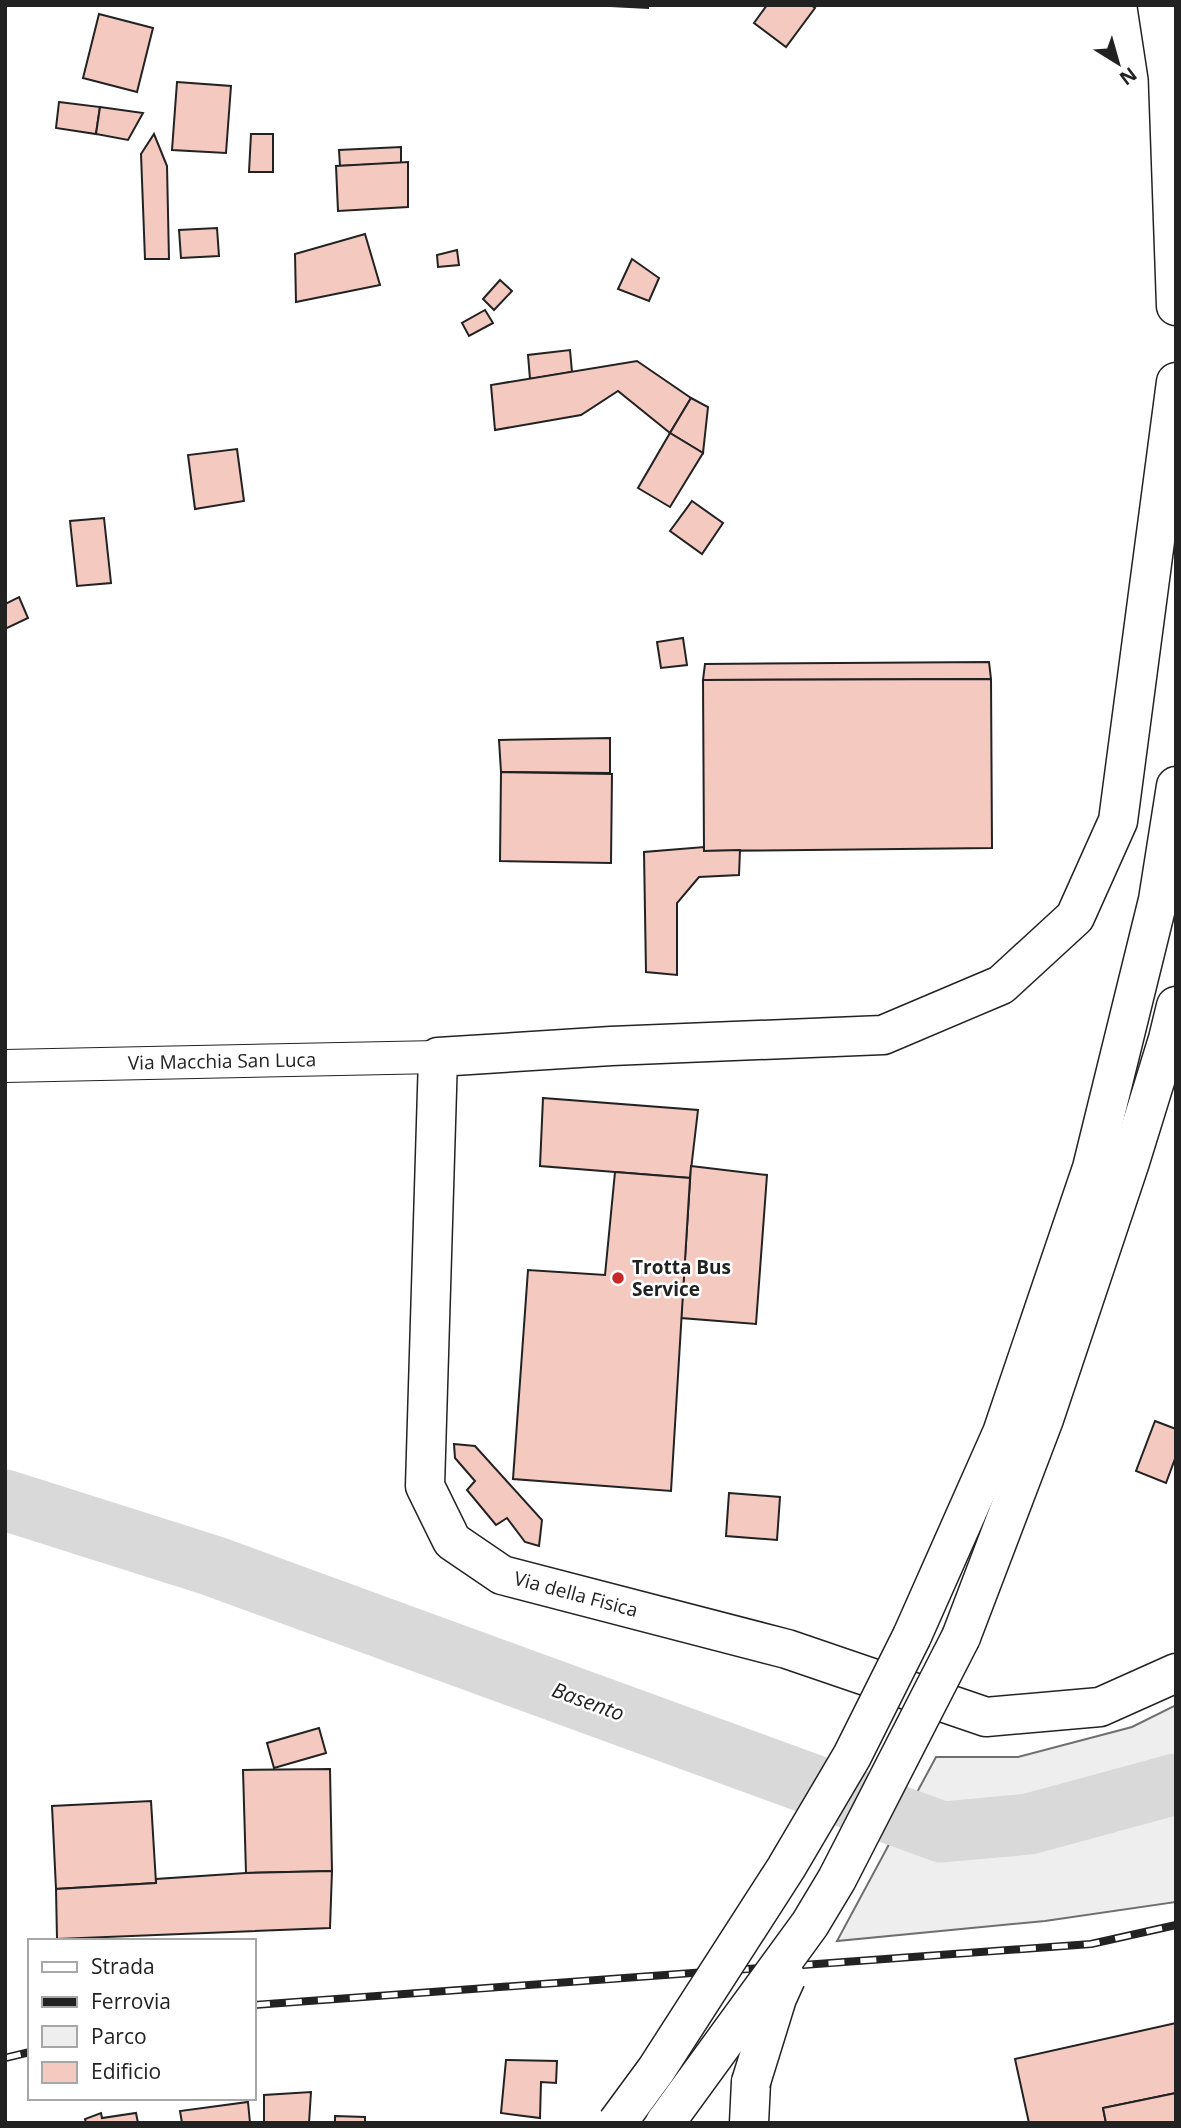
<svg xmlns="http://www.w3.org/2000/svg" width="1181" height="2128" font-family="'Open Sans',sans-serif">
<rect width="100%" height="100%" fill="#fff"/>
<path fill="#eee" stroke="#6f6f6f" stroke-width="2" d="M1176 1705V1902L1045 1921 837 1941 936 1757H1018L1132 1727Z"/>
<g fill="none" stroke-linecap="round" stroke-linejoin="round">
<path stroke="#d9d9d9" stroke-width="61" d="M5 1500 213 1566 942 1832 1029 1824 1176 1784"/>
</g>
<g fill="#f3c9c0" stroke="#222" stroke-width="2">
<path d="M591 5H648V8Z"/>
<path d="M767 5H811L815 8 786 47 754 23Z"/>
<path d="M99 14 153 28 137 92 83 78Z"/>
<path d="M177 82 231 86 226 153 172 150Z"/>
<path d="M59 102 100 107 96 134 56 128Z"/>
<path d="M100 107 143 113 128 140 96 134Z"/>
<path d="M154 134 167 166 169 259H145L141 154Z"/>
<path d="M251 134H273V172H249Z"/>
<path d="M401 147V163L340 166 339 150Z"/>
<path d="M408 162V207L338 211 336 166Z"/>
<path d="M217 228 219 256 181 258 179 230Z"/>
<path d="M365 234 380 285 296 302 295 254Z"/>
<path d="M457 250 459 265 438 267 437 255Z"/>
<path d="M632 259 659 278 649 301 618 289Z"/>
<path d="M500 280 512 291 494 310 483 299Z"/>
<path d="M485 310 493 323 469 336 462 323Z"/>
<path d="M570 350 572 372 530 379 528 355Z"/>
<path d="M637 361 691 398 670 433 618 391 581 415 495 430 491 385Z"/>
<path d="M691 398 708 407 703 453 670 433Z"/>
<path d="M670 433 703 453 670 507 638 488Z"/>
<path d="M237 449 244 501 195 509 188 455Z"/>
<path d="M692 501 723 523 702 554 670 531Z"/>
<path d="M104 518 111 583 77 586 70 521Z"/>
<path d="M19 597 28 618 5 629V604Z"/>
<path d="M683 638 687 665 661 668 657 642Z"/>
<path d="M989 662 991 679 703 680 705 664Z"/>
<path d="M991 679 992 848 704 851 703 680Z"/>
<path d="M610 738V773L501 772 499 740Z"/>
<path d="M501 772 612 774 611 863 500 861Z"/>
<path d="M704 847V851L740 850 739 875 699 877 677 903V975L646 972 644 852Z"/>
<path d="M543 1098 698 1110 690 1178 540 1166Z"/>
<path d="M691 1166 767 1175 756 1324 681 1318Z"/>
<path d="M615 1172 690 1178 671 1491 513 1479 528 1270 605 1275Z"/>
<path d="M1155 1421 1176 1429V1456L1166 1483 1136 1471Z"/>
<path d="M454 1444 475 1446 542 1520 539 1546 525 1542 507 1518 496 1525 467 1490 475 1481 455 1458Z"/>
<path d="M729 1493 780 1497 777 1540 726 1536Z"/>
<path d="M319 1728 326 1753 274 1768 267 1743Z"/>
<path d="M330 1769 332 1871 246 1873 243 1770Z"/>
<path d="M151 1801 156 1883 56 1889 52 1806Z"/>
<path d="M332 1871 330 1928 57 1939 56 1889 156 1883V1879L246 1873Z"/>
<path d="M1176 2023V2093L1103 2108 1106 2123H1029L1015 2059Z"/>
<path d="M506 2060 557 2061 556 2083 541 2082 540 2118 501 2113Z"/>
<path d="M311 2092 309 2123H264V2095Z"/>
<path d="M1176 2093V2123H1106L1103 2108Z"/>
<path d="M248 2102 250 2123H182L180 2111Z"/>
<path d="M101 2113 102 2118 136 2113 138 2123H86L85 2119Z"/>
<path d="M335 2116 365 2117V2123H335Z"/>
</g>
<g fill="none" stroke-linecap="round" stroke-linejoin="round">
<defs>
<path id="minor" d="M5 1066 438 1057"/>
<g id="tertiary">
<path d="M1157 5 1168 77 1176 306"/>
<path d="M1176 382 1118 821 1075 917 1001 985 883 1035 611 1046 438 1057 425 1486 452 1541 502 1575 787 1649 986 1717 1100 1707 1176 1673"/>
</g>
<g id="motorway">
<path d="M912 1636 1002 1433 1092 1168 1158 900 1176 786"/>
<path d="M961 1637 1044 1419 1130 1162 1168 1039 1176 1006"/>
<path d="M749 2123 751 2082"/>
</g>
</defs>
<use href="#minor" stroke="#222" stroke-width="34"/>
<use href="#tertiary" stroke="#222" stroke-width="41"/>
<use href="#motorway" stroke="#222" stroke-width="41"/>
<use href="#minor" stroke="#fff" stroke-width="32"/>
<use href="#tertiary" stroke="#fff" stroke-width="38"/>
<use href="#motorway" stroke="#fff" stroke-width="38"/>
<defs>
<g id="rail">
<path d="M254 2005 1091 1944 1176 1925"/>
<path d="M5 2058 30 2052"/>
</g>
</defs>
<use href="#rail" stroke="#222" stroke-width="8"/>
<use href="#rail" stroke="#fff" stroke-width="5" stroke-dasharray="16" stroke-linecap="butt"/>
<defs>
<g id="motorway-bridge">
<path d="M751 2082 777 1998 786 1978"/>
<path d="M617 2123 656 2070 786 1868 852 1756 912 1636"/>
<path d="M665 2123 810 1924 837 1879 961 1637"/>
</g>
</defs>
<use href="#motorway-bridge" stroke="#222" stroke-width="41" stroke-linecap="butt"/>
<use href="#motorway-bridge" stroke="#fff" stroke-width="38"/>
</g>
<circle fill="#c62828" stroke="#fff" stroke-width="2.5" cx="618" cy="1278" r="7"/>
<g text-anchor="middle" stroke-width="5" stroke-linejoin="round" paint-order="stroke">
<g font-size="19" fill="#222" stroke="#fff">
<text transform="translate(222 1061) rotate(-1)" y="7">Via Macchia San Luca</text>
<text transform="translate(576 1594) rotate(15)" y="7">Via della Fisica</text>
</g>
<g font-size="19" font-weight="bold" fill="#222" stroke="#fff" text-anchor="start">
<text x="632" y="1274">Trotta Bus<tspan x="632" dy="22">Service</tspan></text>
</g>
<g font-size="21" font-style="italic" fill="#222" stroke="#fff">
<text transform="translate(588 1702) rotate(20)" y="7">Basento</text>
</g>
</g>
<rect width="1181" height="2128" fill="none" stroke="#222222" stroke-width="14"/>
<rect x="28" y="1939" width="228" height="161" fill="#ffffff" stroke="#a7a7a7" stroke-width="2"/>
<rect x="42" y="1962" width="35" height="10" fill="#ffffff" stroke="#a7a7a7" stroke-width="2"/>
<text x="91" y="1974" font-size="21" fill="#222222">Strada</text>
<rect x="42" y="1997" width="35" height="10" fill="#222222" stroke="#a7a7a7" stroke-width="2"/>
<text x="91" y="2009" font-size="21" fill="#222222">Ferrovia</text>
<rect x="42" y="2026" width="35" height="21" fill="#eeeeee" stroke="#a7a7a7" stroke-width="2"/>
<text x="91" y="2044" font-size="21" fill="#222222">Parco</text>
<rect x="42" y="2062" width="35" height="21" fill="#f3c9c0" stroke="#a7a7a7" stroke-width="2"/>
<text x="91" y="2079" font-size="21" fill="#222222">Edificio</text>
<g transform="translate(1118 63) rotate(143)" stroke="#ffffff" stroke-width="5" paint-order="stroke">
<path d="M0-5L12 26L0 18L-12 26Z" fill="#222222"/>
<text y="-10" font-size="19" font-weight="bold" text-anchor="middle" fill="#222222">N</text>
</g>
</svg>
